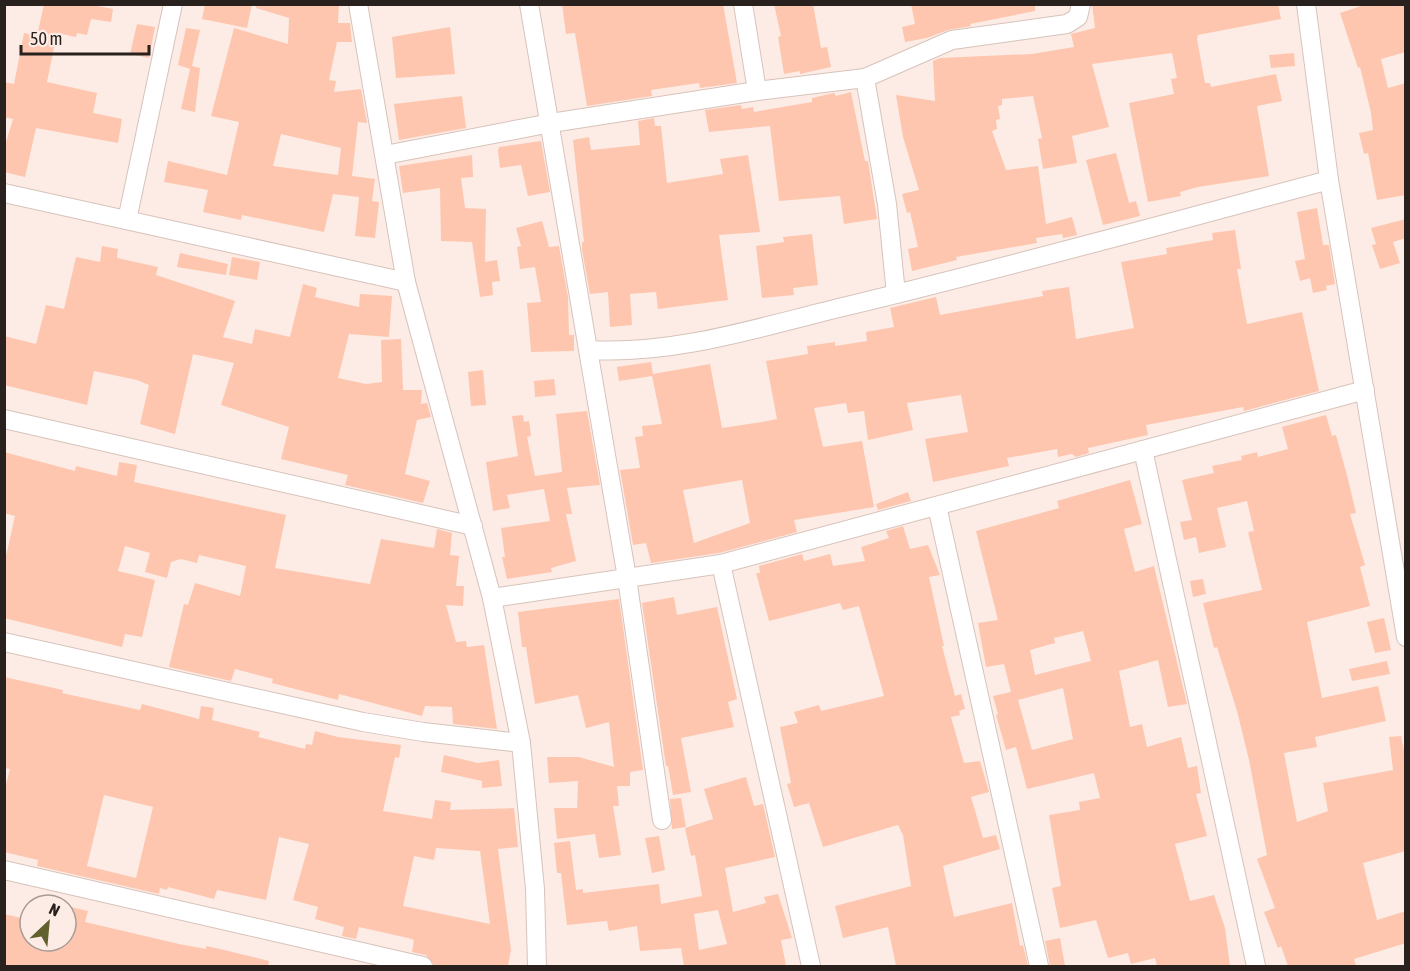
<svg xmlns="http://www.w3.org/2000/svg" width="1410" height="971" font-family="'Asap Condensed',sans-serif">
<rect width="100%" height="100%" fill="#fcece5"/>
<g fill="#fec6af" fill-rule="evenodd">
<path d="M44 4H87L113 9 111 22 91 19 87 35 77 33 76 37 57 33 47 82 97 93 93 113 122 119 118 143 36 128 25 177 4 172V149L13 119 4 117V82L14 84 24 33 37 36Z"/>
<path d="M205 4H252L247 28 202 19Z"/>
<path d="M257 4H339L338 23H350L352 42H337L329 80 336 81 334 92 361 89 367 123 358 122 352 176 375 179 372 201 379 202 375 238 355 236 359 197 333 194 324 232 242 215 241 220 203 212 208 190 164 182 168 161 227 175 239 122 211 116 234 28 288 44 289 18 256 8ZM281 134 341 148 338 175 273 166Z"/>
<path d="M562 4H723L737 83 700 88 699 83 651 90 652 96 587 106 575 33 566 34Z"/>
<path d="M774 4H813L821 48 827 47 831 67 800 74V71L784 74 778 37 781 36Z"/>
<path d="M911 4H1035V11L970 24 971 26 948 30 927 38 905 42 902 27 915 24Z"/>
<path d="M1092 4H1278L1281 19 1198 35 1197 39 1205 83H1210L1211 87 1276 74 1282 101 1257 106 1269 176 1198 187 1180 192 1181 196 1148 202 1129 103 1174 94 1171 79 1177 78 1172 53 1092 64 1109 127 1072 136 1077 163 1043 169 1038 139 1042 138 1033 96 1002 99V105L998 106 1000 119 996 120 997 129 992 131 1006 170 1038 166 1046 224 1072 217 1077 235 1063 238 1062 234 1036 238 1037 243 956 257 957 260 912 271 908 249 918 247 910 212 907 213 902 194 919 190 903 137 896 95 935 101 933 61 940 58 1032 54 1074 47 1071 34 1095 28Z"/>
<path d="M1367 4H1406V52L1381 59 1388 88 1406 83V195L1377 200 1368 153 1364 154 1359 133 1373 130 1371 113 1360 67 1358 68 1340 13Z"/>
<path d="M137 24 155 27 149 58 130 54Z"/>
<path d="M450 27 455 74 396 78 392 37Z"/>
<path d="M186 28 200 30 192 66 200 68 195 112 181 109 190 69 178 65Z"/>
<path d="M1294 53 1295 66 1271 68 1269 55Z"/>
<path d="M851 92 865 161H868L877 219 844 224 840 196 779 201 770 126 709 132 705 110 741 105 742 109 753 107 754 112 812 102V98L834 93 836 96Z"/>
<path d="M462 96 466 128 399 140 394 104Z"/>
<path d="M654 118 655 126H661L667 183 723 174 720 159 748 155 760 232 719 235 728 300 658 309 656 292 630 294 632 325 610 327 608 292 590 294 582 250V242H584L573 140 589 137 591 150 640 145 638 121Z"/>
<path d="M541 141 550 192 528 196 521 165 500 168 498 151 499 147Z"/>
<path d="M1116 153 1129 203 1136 201 1140 216 1103 225 1086 160Z"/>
<path d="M472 155 473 177 461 178 465 208 486 209 485 262 497 260 500 281 492 282 493 295 480 297 472 242 441 241 440 188 403 193 399 166Z"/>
<path d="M1317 208 1323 245H1329L1335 284 1326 286 1327 290 1313 293 1310 278 1300 281 1295 261 1305 259 1297 212Z"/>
<path d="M1406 219V238L1393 242 1400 263 1380 269 1372 245 1376 244 1371 228Z"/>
<path d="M542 221 549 247 559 246 568 297 569 335H574V351L531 352 527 303 541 302 535 267 520 269 517 247 521 246 516 228Z"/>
<path d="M1235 230 1241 269H1237L1247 324 1302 312 1319 391 1244 411 1243 407 1146 425 1148 435 1088 448 1089 453 1076 457 1072 454 1058 457 1057 449 1007 458 1009 466 933 482 925 439 968 432 961 395 907 403 913 430 868 440 864 411 848 413 846 403 814 408 823 447 862 441 874 507 794 520 797 532 719 553 651 563 646 543 633 545 620 470 640 468 635 437 643 436 642 426 662 424 652 376 619 381 617 367 651 362 653 374 710 364 722 428 762 422 777 419 766 361 808 354 807 346 835 342V346L867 341 866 332 894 327 890 308 936 297 940 315 1043 296 1042 291 1069 287 1076 339 1134 328 1121 262 1167 254 1166 248 1213 240 1212 233ZM742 480 750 523 694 543 683 490Z"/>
<path d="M812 234 818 285 793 288 794 295 762 298 756 246 784 242 783 237Z"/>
<path d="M102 246 118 249 117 258 158 267 156 275 235 301 223 337 252 344 255 329 290 337 303 284 317 288 315 297 359 307 360 294 392 296 389 337 349 334 338 378 366 384 382 382 381 340 401 339 403 390H422L421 404 427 403 431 417 417 420 405 474 430 481 423 503 345 485 348 475 281 459 289 427 221 405 234 363 193 354 175 434 140 424 149 385 137 380 94 371 87 405 4 385V336L36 344 46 305 64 309 76 257 100 262Z"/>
<path d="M180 253 228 264 226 275 177 267Z"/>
<path d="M232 257 260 262 257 280 229 275Z"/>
<path d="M483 370 486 405 471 406 468 372Z"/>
<path d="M554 379 556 395 535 397 534 381Z"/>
<path d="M587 411 600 485 567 488 572 514H566L576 561 551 568 552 572 507 579 502 557H505L501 528 550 521 544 489 507 495 510 508 493 511 486 462 518 456 512 416 523 415 524 422 529 421 531 436 527 437 535 476 562 472 556 414Z"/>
<path d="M1326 415 1332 436 1336 435 1348 479 1356 513 1350 514 1365 565 1360 567 1370 606 1307 622 1322 698 1378 686 1386 721 1315 737 1317 747 1284 753 1297 822 1328 811 1323 783 1393 770 1389 737 1401 736 1406 761V851L1363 863 1377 920 1406 911V943L1354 959 1356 966H1288L1281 946 1278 948 1264 912 1275 908 1257 859 1267 855 1249 760 1237 711 1217 647 1214 648 1203 603 1262 590 1248 532 1254 531 1247 501 1217 508 1226 547 1199 553 1196 537 1184 540 1180 522 1192 520 1182 480 1214 473 1212 466 1242 460 1241 456 1257 452 1258 457 1288 449 1282 427Z"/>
<path d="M4 452 75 471 76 466 117 476 119 462 137 465 134 482 286 515 275 568 370 584 381 539 434 548 437 529 452 533 450 555 459 556 456 586H464L463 606 446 605 456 642 466 641 467 647 484 645 497 729 453 724 452 707 425 706 422 716 339 694 338 700 272 683 273 679 235 669 231 681 169 667 184 604 188 605 195 583 240 596 246 566 199 555 197 563 181 559 171 562 167 578 145 572 150 553 125 546 118 571 155 580 142 637 125 634 122 647 4 618V565L15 516 4 513Z"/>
<path d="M1130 480 1142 524 1124 529 1135 572 1154 566 1187 704 1168 707 1158 660 1119 671 1130 727 1142 724 1147 747 1181 737 1188 768 1197 766 1201 793 1196 794 1207 836 1175 844 1190 901 1214 895 1225 928 1230 966H1157L1155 958 1131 964 1128 953 1108 958 1096 920 1060 928 1052 888 1061 886 1049 815 1080 810 1079 802 1100 798 1094 773 1027 789 1016 747 1006 750 996 715 998 714 993 696 1011 692 1004 664 986 667 978 623 998 620 976 531 1059 508 1057 501ZM1083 631 1091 661 1035 675 1030 650 1055 643 1054 638ZM1063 688 1073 739 1032 750 1018 700Z"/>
<path d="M908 492 911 501 878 510 876 504Z"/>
<path d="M903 526 910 549 928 545 940 575 929 577 944 646H942L955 696 961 694 965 709 959 711 960 715 951 717 964 763 980 761 989 792 971 797 983 838 996 835 1000 849 943 866 954 917 1012 903 1020 946 1023 945 1028 966H896L888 927 843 938 835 906 911 886 903 835 898 825 823 847 809 803 794 807 787 784 791 783 780 727 798 723 794 712 819 705 821 711 884 696 859 606 843 610 840 603 769 621 756 573H760L759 566 802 554 804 561 830 554 833 566 865 561 861 547 889 538 886 531Z"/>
<path d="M1203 579 1206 594 1193 597 1190 581Z"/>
<path d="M674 597 677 615 717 607 737 699 728 702 734 727 681 738 691 792 673 795 668 766H666L642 603Z"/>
<path d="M619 599 643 770 630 772V786H617L619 806H613L621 855 599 858 595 834 557 839 554 808H577L578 781 549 783 547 757H579L614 767 609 722 586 728 578 695 535 704 526 647H522L518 612Z"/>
<path d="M1384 618 1391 650 1375 653 1367 622Z"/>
<path d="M1387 661 1390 674 1352 681 1349 669Z"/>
<path d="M4 677 63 690 62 693 140 710 142 704 199 719 201 706 214 708 212 720 260 732 258 737 305 749 306 744 312 745 315 731 338 737 401 745 399 758 395 757 383 811 432 819 435 800 451 802 450 810 514 808 518 847 498 849 511 950 508 966H443L434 965 426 955 412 952 414 940 408 938 359 927 356 939 342 936 344 927 315 919 318 907 293 900 309 844 279 837 266 900 217 890 214 899 168 887 167 890 160 888 159 894 37 866 38 860 4 852V792L10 769 4 768ZM104 795 153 807 136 878 87 866ZM436 848 480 851 490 924 403 906 414 856 434 860Z"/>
<path d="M444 755 478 763 499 760 502 786 482 788V781L441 772Z"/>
<path d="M746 777 754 806 763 804 775 857 725 868 733 912 766 903 764 897 778 894 792 938 781 940 786 966H684L681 948 640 951 637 926 609 931 607 921 567 925 561 873H557L554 843 570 841 576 890 583 889V893L659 884 661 904 702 896 695 855 691 856 685 828 713 819 704 789ZM718 910 727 944 699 950 694 914Z"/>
<path d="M681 798 686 827 672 829 670 799Z"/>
<path d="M659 836 665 870 652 873 645 838Z"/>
<path d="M66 906 88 911 85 922 179 944 206 949V946L220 949 269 961 268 966H4V914L30 920V941H66Z"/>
<path d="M1060 938 1065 966H1050L1045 941Z"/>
</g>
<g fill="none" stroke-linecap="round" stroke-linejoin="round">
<defs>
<g id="minor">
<path d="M358 4 406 282 492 598 521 743 535 889 537 966"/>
<path d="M529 4 627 578 662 820"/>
<path d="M743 4 757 91"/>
<path d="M1306 4 1329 180 1406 637"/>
<path d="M865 78 887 204 896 294"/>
<path d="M385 155 551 123 757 91 865 78 952 40 1067 24 1078 17 1081 4"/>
<path d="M4 193 406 282"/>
<path d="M127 220 173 4"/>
<path d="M589 350C677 355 763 326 847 306 1009 267 1169 223 1329 180"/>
<path d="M4 419 473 526"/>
<path d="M1143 450 1256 966"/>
<path d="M937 506 1039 966"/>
<path d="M721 564 811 966"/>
<path d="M492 598 721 564 1365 390"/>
<path d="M4 642 363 722 423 732 521 743"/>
<path d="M4 870 423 966"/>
</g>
</defs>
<use href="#minor" stroke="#d7c3bb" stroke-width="20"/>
<use href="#minor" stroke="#fff" stroke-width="18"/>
</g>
<rect width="1410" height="971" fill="none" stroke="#28211e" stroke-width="12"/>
<g transform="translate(48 923) rotate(26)"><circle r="28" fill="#fcece5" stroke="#a79b95" stroke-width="1.5"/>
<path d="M0-4.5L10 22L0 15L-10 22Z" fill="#62612e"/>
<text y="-9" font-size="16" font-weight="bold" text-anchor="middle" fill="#28211e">N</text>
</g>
<path d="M21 45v9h128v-9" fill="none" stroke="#28211e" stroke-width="3"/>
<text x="30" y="45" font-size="18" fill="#28211e" stroke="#fcece5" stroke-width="4.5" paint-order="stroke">50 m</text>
</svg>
